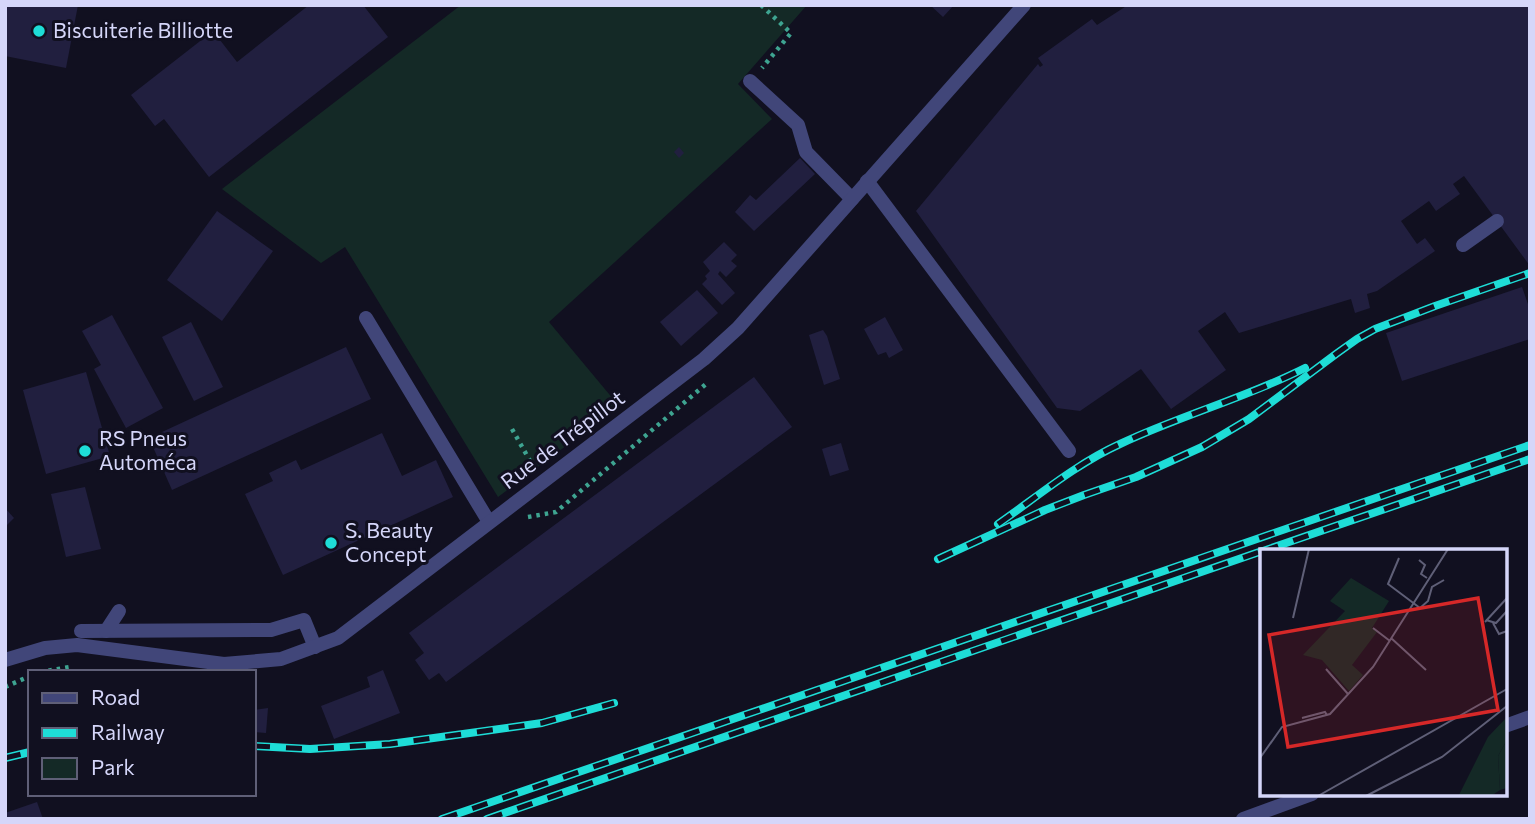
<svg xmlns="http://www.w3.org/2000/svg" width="1535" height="824" font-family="Commissioner,sans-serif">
<rect width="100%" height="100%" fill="#111020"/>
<path fill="#142926" d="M461 5H807L738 84 772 119 549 322 619 406 498 497 345 247 321 263 222 189Z"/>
<g fill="#211f3f">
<path d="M5 5H78L66 68 5 56Z"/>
<path d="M309 5H363L388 37 209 177 164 119 155 126 131 95 213 31 237 62Z"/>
<path d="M930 5H954L943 17Z"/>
<path d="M1128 5H1530V266L1464 176 1453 184 1460 194 1436 211 1429 201 1401 221 1417 244 1425 238 1435 251 1377 291 1367 294 1370 308 1355 313 1351 299 1239 333 1225 312 1198 331 1226 370 1171 409 1141 369 1080 411 1057 408 916 211 1038 64 1040 67 1043 65 1038 58 1092 19 1097 25Z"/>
<path d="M679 147 684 153 679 158 674 152Z"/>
<path d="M800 158 815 174 754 231 735 212 750 195 756 200Z"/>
<path d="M217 211 273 251 222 321 167 280Z"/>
<path d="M724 242 737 255 731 261 737 266 726 277 720 271 718 274 735 293 722 305 702 284 707 279 705 276 710 271 703 262Z"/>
<path d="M1522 287 1530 310V339L1402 381 1386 333Z"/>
<path d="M697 290 718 313 681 346 660 322Z"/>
<path d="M112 315 163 408 126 428 94 369 101 365 82 331Z"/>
<path d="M885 317 903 350 889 358 886 352 878 355 864 329Z"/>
<path d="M191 322 223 387 194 401 162 337Z"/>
<path d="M823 330 827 336 840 379 824 385 809 335Z"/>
<path d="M346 347 371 399 172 490 149 438Z"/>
<path d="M86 372 110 456 46 474 23 390Z"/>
<path d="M754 377 792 427 446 682 439 673 429 680 415 660 424 653 409 633Z"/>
<path d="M382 433 402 476 436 460 453 497 283 575 245 494 273 481 269 473 296 460 301 470Z"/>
<path d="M841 443 849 470 830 476 822 449Z"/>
<path d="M85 487 101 549 66 557 51 494Z"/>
<path d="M5 508 14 518 5 527Z"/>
<path d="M383 670 400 713 334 739 321 706 370 687 367 677Z"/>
<path d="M268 708 266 733 254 732V710Z"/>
<path d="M37 802 43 819H6L5 813Z"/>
</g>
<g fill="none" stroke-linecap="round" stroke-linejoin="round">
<g stroke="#3ea491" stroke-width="4.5" stroke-dasharray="3.5 5" stroke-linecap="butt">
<path d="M761 5 791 33 762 68"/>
<path d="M512 429 534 468"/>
<path d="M528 517 556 512 706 384"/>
<path d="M40 672 70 667"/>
<path d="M5 687 30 676"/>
</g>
<g stroke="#414679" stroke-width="14">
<path d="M750 81 798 125 806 152 852 199"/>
<path d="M867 181 1069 451"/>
<path d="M1463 245 1497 221"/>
<path d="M366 318 489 522"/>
<path d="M81 631 271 630 304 620 315 647"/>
<path d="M106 631 119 611"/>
<path d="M1505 726 1530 717"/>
<path d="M1243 819 1312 794"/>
</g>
<path stroke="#414679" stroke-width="14" d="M5 660 45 648 77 645 224 664 281 659 338 638 704 359 738 328 1024 5"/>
<defs>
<g id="rail">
<path d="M998 524C1038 496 1076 464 1120 444 1181 415 1246 398 1305 368"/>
<path d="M1263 551 1530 459"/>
<path d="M938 559 1045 510 1084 495 1136 477 1202 447 1249 419 1336 354 1357 339 1375 329 1435 306 1530 273"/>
<path d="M254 746 310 749 390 744 542 723 614 703"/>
<path d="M5 758 30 752"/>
<path d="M442 819 1530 445"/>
<path d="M487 819 1262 551"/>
</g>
</defs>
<use href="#rail" stroke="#1eddd7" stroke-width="8"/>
<use href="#rail" stroke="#111020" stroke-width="5" stroke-dasharray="16" stroke-linecap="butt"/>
</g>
<g fill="#1eddd7" stroke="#111020" stroke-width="2.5">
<circle cx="39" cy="31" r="7"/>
<circle cx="85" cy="451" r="7"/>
<circle cx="331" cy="543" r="7"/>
</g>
<g text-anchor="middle" stroke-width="6" stroke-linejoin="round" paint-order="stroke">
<g font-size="21" fill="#d5d6f9" stroke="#111020" text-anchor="start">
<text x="53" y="38">Biscuiterie Billiotte</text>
<text x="99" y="446">RS Pneus<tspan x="99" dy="24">Automéca</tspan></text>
<text x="345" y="538">S. Beauty<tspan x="345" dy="24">Concept</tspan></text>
</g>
<g font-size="21" fill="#d5d6f9" stroke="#111020">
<text transform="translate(563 440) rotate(-37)" y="7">Rue de Trépillot</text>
</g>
</g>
<g transform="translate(1260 549)">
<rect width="247" height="247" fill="#111020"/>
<path d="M91 29 129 52 112 79 117 83 92 116 103 126 89 142 62 111 43 106 85 62 70 52ZM247 191V239L240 241 238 207Z" fill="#142926"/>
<path d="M247 168V191L238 207 240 241 231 247 199 246 228 188Z" fill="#142926"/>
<path fill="none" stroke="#5f5f77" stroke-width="2" d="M139 9 128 35 160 59 168 52 172 38 184 31M159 11 165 16 161 25 167 29M33 69 49 0M226 71 236 74 247 62M225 73 247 49M233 74 239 85 247 82M113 79 130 92M131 89 166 121M66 120 88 145M42 169 65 163 67 166M0 209 22 178 70 165 113 118 188 0M58 247 247 140M106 247 182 208 247 157"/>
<path fill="#d62828" fill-opacity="0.15" stroke="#d62828" stroke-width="3.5" d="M218 49 238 161 28 198 9 86Z"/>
<rect width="247" height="247" fill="none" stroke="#d5d6f9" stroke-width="3.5"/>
</g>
<rect width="1535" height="824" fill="none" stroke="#d5d6f9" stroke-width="14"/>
<rect x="28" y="670" width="228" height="126" fill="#111020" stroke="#5f5f77" stroke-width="2"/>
<rect x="42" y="693" width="35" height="10" fill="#414679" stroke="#5f5f77" stroke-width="2"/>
<text x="91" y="705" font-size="21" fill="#d5d6f9">Road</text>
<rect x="42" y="728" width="35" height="10" fill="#1eddd7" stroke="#5f5f77" stroke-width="2"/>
<text x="91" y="740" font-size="21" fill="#d5d6f9">Railway</text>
<rect x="42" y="758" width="35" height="21" fill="#142926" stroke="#5f5f77" stroke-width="2"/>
<text x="91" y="775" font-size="21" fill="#d5d6f9">Park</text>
</svg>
